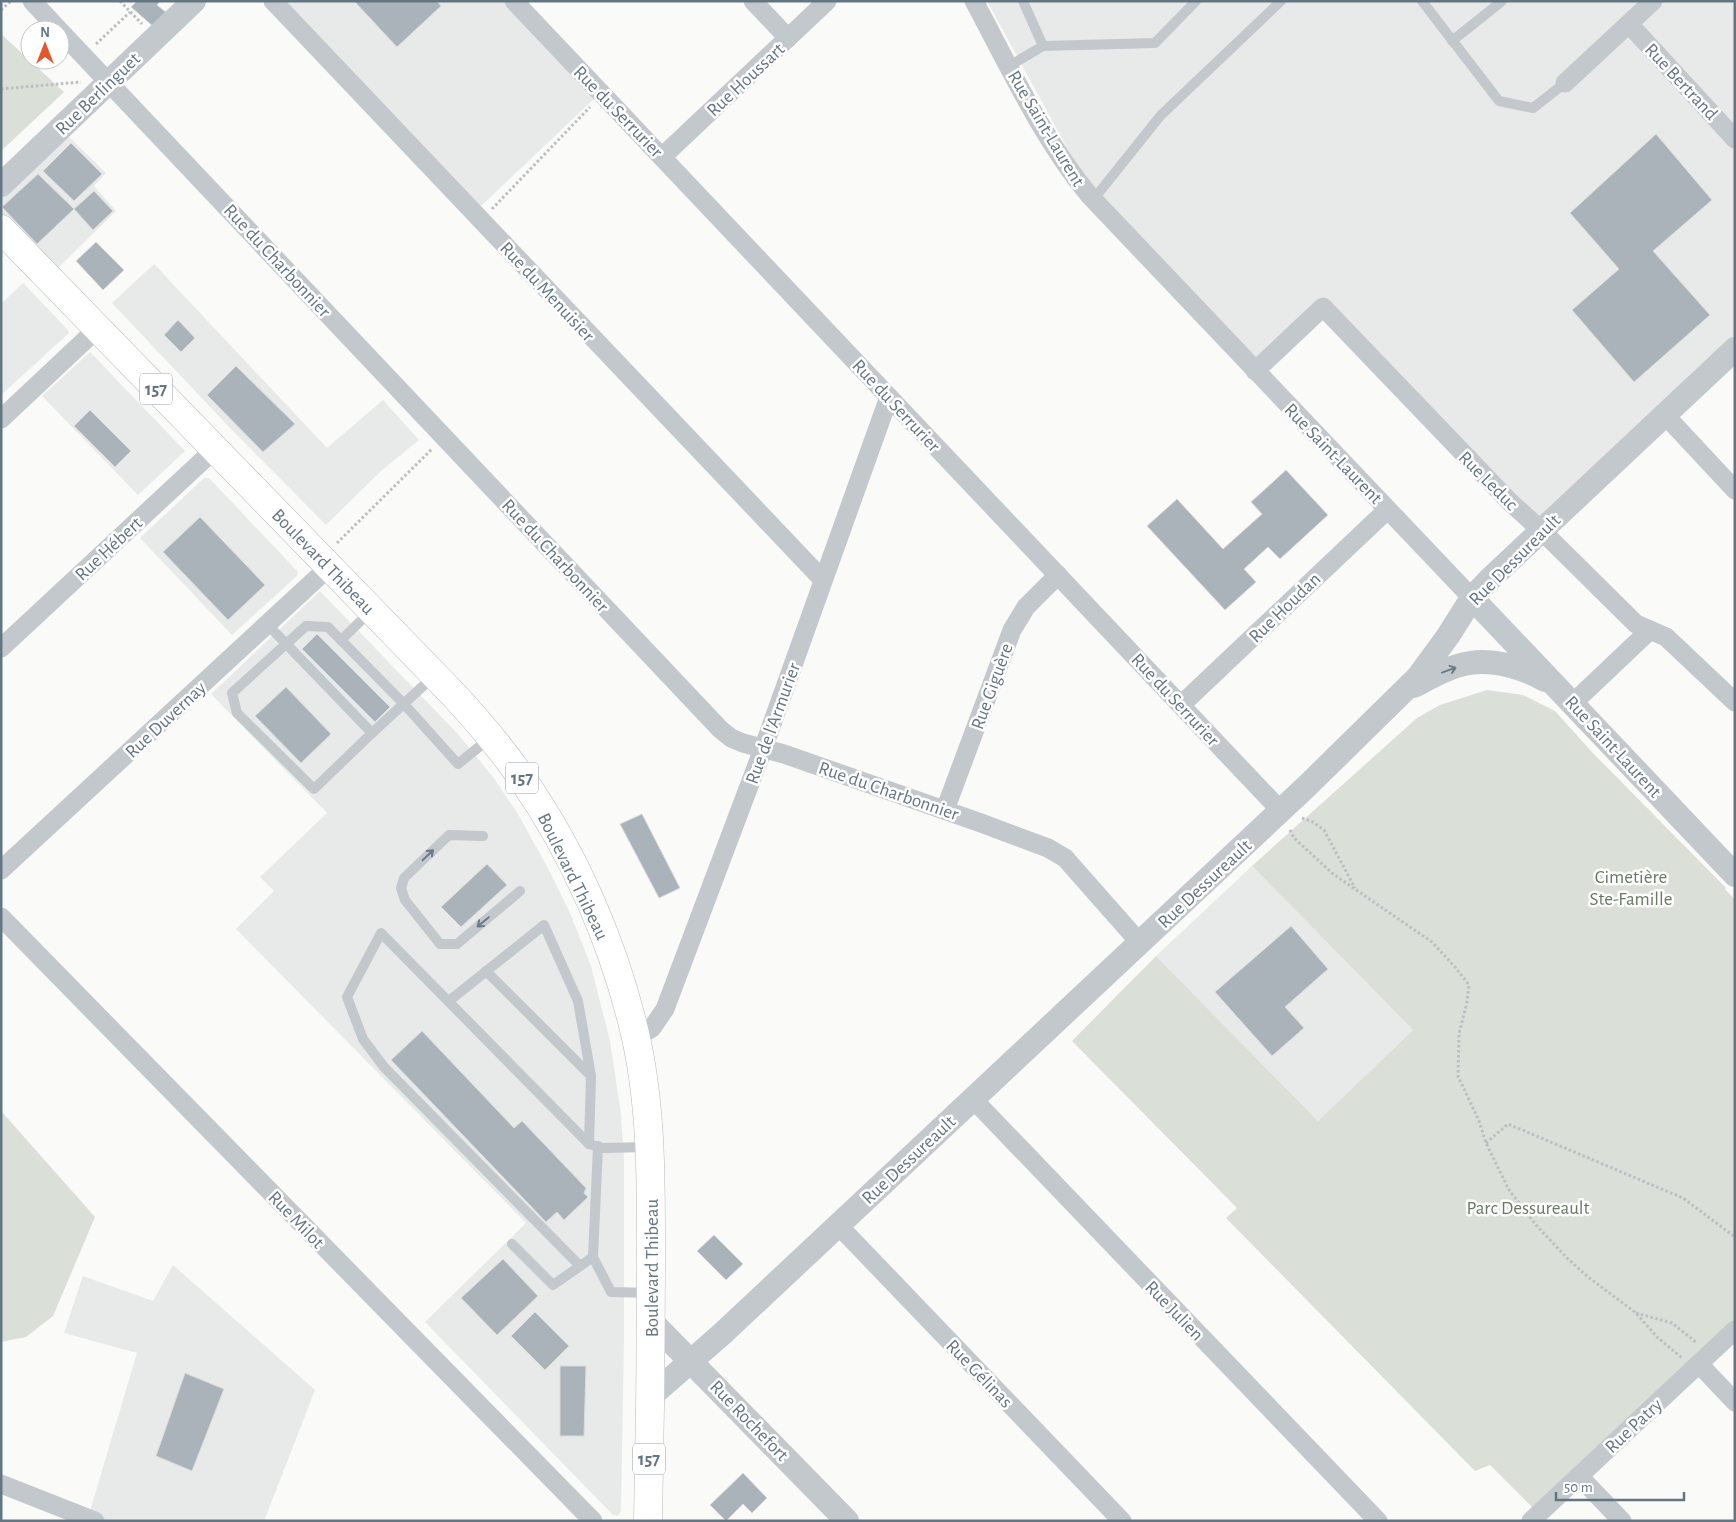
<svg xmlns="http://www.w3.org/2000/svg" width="1736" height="1522" font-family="'Alegreya Sans',sans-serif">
<rect width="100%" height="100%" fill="#fafaf8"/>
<g fill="#e8e9e9">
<path d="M281 1H507L597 96 479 208Z"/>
<path d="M987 1H1735V358L1548 535 1323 299 1259 360 1085 181Z"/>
<path d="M68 136 106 173 94 186 116 211 53 273 1 220V196Z"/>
<path d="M154 264 327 448 383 400 419 440 381 471 326 525 230 428 112 303Z"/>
<path d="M23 283 67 329 69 333 1 395V304Z"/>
<path d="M90 352 185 451 138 495 42 396Z"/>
<path d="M204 478H209L298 572 297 576 232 635 140 538Z"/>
<path d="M320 591 457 733 493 777 518 814 550 872 570 913 591 966 610 1041 621 1114 624 1159V1337L621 1511 618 1516 613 1515 425 1322 526 1223 236 929 274 891 260 877 327 813 211 694Z"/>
<path d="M1252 866 1413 1030 1318 1121 1156 956Z"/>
<path d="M173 1265 315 1390 264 1521H87L137 1353 64 1333 83 1276 153 1301Z"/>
</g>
<g fill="#dadfd7">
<path d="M1 34 64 92 1 151Z"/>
<path d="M1487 690 1523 695 1555 711 1591 751 1726 888 1725 889 1735 900V1327L1538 1513 1490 1465 1475 1471 1226 1218 1237 1208 1072 1041 1156 956 1318 1121 1413 1030 1252 866 1417 718 1440 705Z"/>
<path d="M1 1111 95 1217 53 1316 26 1337 1 1342Z"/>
</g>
<g fill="#aab3b9" stroke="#dcdcda">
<path d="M137 1H160L157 5 168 14 155 28 131 7Z"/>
<path d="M354 1H437L441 6 397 47Z"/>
<path d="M1656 134 1712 200 1653 251 1710 315 1634 382 1572 310 1619 269 1570 213Z"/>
<path d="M71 143 102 174 74 201 43 171Z"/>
<path d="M38 174 74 209 37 244 2 207Z"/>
<path d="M94 191 113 211 93 230 74 209Z"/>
<path d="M96 242 124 270 103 290 76 261Z"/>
<path d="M178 320 195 338 181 352 164 335Z"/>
<path d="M236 366 295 424 263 452 207 395Z"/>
<path d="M90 410 131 451 115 467 74 426Z"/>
<path d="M1286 470 1328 515 1280 559 1268 547 1244 569 1256 582 1225 610 1147 526 1177 499 1223 549 1262 514 1251 502Z"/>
<path d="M200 517 265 585 228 620 163 552Z"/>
<path d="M317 634 390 707 375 722 302 649Z"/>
<path d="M286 687 331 734 301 763 255 716Z"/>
<path d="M642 814 680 888 659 898 620 824Z"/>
<path d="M487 864 507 885 461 927 441 907Z"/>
<path d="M1291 926 1328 969 1285 1007 1304 1028 1272 1056 1215 992Z"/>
<path d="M422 1031 514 1128 522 1121 586 1188 584 1193 588 1197 564 1220 557 1212 546 1222 391 1060Z"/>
<path d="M714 1235 743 1264 726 1280 697 1251Z"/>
<path d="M503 1259 538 1296 497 1335 461 1298Z"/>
<path d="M535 1312 569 1346 545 1370 511 1336Z"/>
<path d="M560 1366H586L584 1436H560Z"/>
<path d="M185 1373 224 1389 192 1471 156 1456Z"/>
<path d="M743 1473 767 1498 752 1513 743 1504 726 1521 710 1505Z"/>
</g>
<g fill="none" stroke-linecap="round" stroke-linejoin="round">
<defs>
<path id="primary" d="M1 229 454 695C478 721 501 748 521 777 575 854 615 946 636 1038 652 1111 651 1186 651 1261 651 1348 650 1434 648 1521"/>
</defs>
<use href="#primary" stroke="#b5babe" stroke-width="29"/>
<g stroke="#bbbfc2" stroke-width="3" stroke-dasharray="2.5 2.5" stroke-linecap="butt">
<path d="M120 1 142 24"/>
<path d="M1 10 11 1"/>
<path d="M96 44 130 12"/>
<path d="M1 89 81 82"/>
<path d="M492 209 590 107"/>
<path d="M337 543 432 449"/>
<path d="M1302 818 1313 822 1324 830 1355 888"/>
<path d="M1290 830 1294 838 1333 874 1432 942 1455 967 1469 985 1467 1002 1459 1034 1458 1076 1479 1121 1486 1143 1509 1190 1536 1225 1567 1258 1588 1277 1636 1313 1657 1337 1682 1358"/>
<path d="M1486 1143 1508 1124 1683 1198 1735 1237"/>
<path d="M1636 1313 1672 1323 1697 1343"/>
</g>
<g stroke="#c3c8cc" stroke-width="10">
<path d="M1422 1 1499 101 1533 108 1565 83"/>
<path d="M1452 41 1502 1"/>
<path d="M1043 46 1155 43 1196 1"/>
<path d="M1009 66 1043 46 1023 1"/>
<path d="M1093 200 1161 115 1281 1"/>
<path d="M267 624 372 733 435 675"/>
<path d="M341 640 371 611"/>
<path d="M372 733 314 789 237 713 232 693 306 626 328 627 404 704 458 764 490 738"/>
<path d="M483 836 449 835 404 878 401 888 405 900 440 944H457L520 891"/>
<path d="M486 971 591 1076 589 1144"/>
<path d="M449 1001 544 925 578 1001 591 1076"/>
<path d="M598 1146 593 1257 611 1292 650 1293"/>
<path d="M512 1244 553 1285 593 1257"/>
<path d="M580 1266 384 1067 363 1039 347 997 381 933 589 1144 603 1148 649 1147"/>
</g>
<g stroke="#c3c8cc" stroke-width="19">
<path d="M32 1 59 30"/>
<path d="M273 1 823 580"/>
<path d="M514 1 1280 810"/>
<path d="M753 1 788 38"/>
<path d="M974 1C1009 66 1042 138 1089 195L1472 598"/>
<path d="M1629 24 1735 139"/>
<path d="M60 31 720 729 731 738 743 743 784 754 981 823 1048 848 1065 858 1140 943"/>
<path d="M1565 83 1653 1"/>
<path d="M662 157 827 1"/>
<path d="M1255 371 1323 307 1510 502 1542 531 1636 624 1666 637 1735 702"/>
<path d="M1665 415 1735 490"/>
<path d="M1 419 98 328"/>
<path d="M1 648 215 449"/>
<path d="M1573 703 1650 630"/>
<path d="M1181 705 1387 510"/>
<path d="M945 810 1012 630 1026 607 1058 575"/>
<path d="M1 870 329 567"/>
<path d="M1 917 593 1521"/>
<path d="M636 1038 652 1028 665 1009 763 749 889 397"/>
<path d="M972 1098 1378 1521"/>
<path d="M838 1225 1122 1521"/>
<path d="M1699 1364 1735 1402"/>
<path d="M1579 1476 1622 1521"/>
<path d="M1 1484 95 1521"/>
<path d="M1531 1521 1735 1330"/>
</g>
<g stroke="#c3c8cc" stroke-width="24">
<path d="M1 185 194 1"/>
<path d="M1472 598 1735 875"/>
<path d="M1414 686C1431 677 1450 666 1470 663 1494 659 1525 668 1545 680"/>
<path d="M651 1321 847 1521"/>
<path d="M651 1396 722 1334 1307 786 1418 677 1448 636 1472 598 1490 579 1735 349"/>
</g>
<use href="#primary" stroke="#fff" stroke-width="28"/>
</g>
<defs><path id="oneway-shaft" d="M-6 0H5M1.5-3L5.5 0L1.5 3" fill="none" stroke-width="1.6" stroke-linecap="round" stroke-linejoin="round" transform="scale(1.25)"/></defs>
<g stroke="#6a7a87">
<use href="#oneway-shaft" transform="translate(1449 670) rotate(-20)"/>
<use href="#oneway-shaft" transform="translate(428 855) rotate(-44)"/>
<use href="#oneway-shaft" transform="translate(483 922) rotate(140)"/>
</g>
<g text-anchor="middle" stroke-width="5" stroke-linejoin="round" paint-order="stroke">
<g fill="#fff" stroke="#939fa8" stroke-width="1">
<rect x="140" y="373.5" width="32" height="31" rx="4"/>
<rect x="506" y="762.5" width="32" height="31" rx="4"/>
<rect x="633" y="1443.5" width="32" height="31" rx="4"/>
</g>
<g font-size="18" font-weight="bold" fill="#657683">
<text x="156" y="395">157</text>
<text x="522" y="784">157</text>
<text x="649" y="1465">157</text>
</g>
<g font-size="19" fill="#657683" stroke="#fff">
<text transform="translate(745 79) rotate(-43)" y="7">Rue Houssart</text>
<text transform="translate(1682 81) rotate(47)" y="7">Rue Bertrand</text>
<text transform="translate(97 93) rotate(-44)" y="7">Rue Berlinguet</text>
<text transform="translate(619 111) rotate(46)" y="7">Rue du Serrurier</text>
<text transform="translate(1047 128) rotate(59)" y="7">Rue Saint-Laurent</text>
<text transform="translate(278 260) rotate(47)" y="7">Rue du Charbonnier</text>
<text transform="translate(548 291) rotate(47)" y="7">Rue du Menuisier</text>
<text transform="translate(897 405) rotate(47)" y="7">Rue du Serrurier</text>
<text transform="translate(1334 453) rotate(46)" y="7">Rue Saint-Laurent</text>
<text transform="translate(1489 480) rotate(45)" y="7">Rue Leduc</text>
<text transform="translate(108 548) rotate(-43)" y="7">Rue Hébert</text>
<text transform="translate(556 555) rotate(47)" y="7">Rue du Charbonnier</text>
<text transform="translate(1514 559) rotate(-45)" y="7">Rue Dessureault</text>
<text transform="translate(324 561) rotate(46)" y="7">Boulevard Thibeau</text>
<text transform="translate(1284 607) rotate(-44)" y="7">Rue Houdan</text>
<text transform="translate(991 686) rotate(-70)" y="7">Rue Giguère</text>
<text transform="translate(1176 699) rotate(47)" y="7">Rue du Serrurier</text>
<text transform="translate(165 719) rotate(-43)" y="7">Rue Duvernay</text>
<text transform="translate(772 723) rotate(-70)" y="7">Rue de l'Armurier</text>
<text transform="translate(1614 746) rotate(47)" y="7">Rue Saint-Laurent</text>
<text transform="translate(889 790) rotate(19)" y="7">Rue du Charbonnier</text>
<text transform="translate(574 876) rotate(64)" y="7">Boulevard Thibeau</text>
<text transform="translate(1204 883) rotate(-43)" y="7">Rue Dessureault</text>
<text transform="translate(908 1159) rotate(-43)" y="7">Rue Dessureault</text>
<text transform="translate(297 1219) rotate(46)" y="7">Rue Milot</text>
<text transform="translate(651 1268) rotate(-90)" y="7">Boulevard Thibeau</text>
<text transform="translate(1175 1310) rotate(46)" y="7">Rue Julien</text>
<text transform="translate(980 1373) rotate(46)" y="7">Rue Gélinas</text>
<text transform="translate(750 1420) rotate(46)" y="7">Rue Rochefort</text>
<text transform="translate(1633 1425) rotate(-43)" y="7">Rue Patry</text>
</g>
<g font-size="19" fill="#687a64" stroke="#fff">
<text x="1631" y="883">Cimetière<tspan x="1631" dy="22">Ste-Famille</tspan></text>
<text x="1528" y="1214">Parc Dessureault</text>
</g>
</g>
<rect width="1736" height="1522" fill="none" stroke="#657683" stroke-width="5"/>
<g transform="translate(45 45)"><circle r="24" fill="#ffffff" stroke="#c1c8cd"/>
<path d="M0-4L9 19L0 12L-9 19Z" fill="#e4572e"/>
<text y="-8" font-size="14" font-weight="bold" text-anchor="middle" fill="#657683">N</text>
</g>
<path d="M1556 1492v8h128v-8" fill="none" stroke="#657683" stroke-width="2.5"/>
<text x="1564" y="1492" font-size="15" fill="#657683" stroke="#ffffff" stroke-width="4" paint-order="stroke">50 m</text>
</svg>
